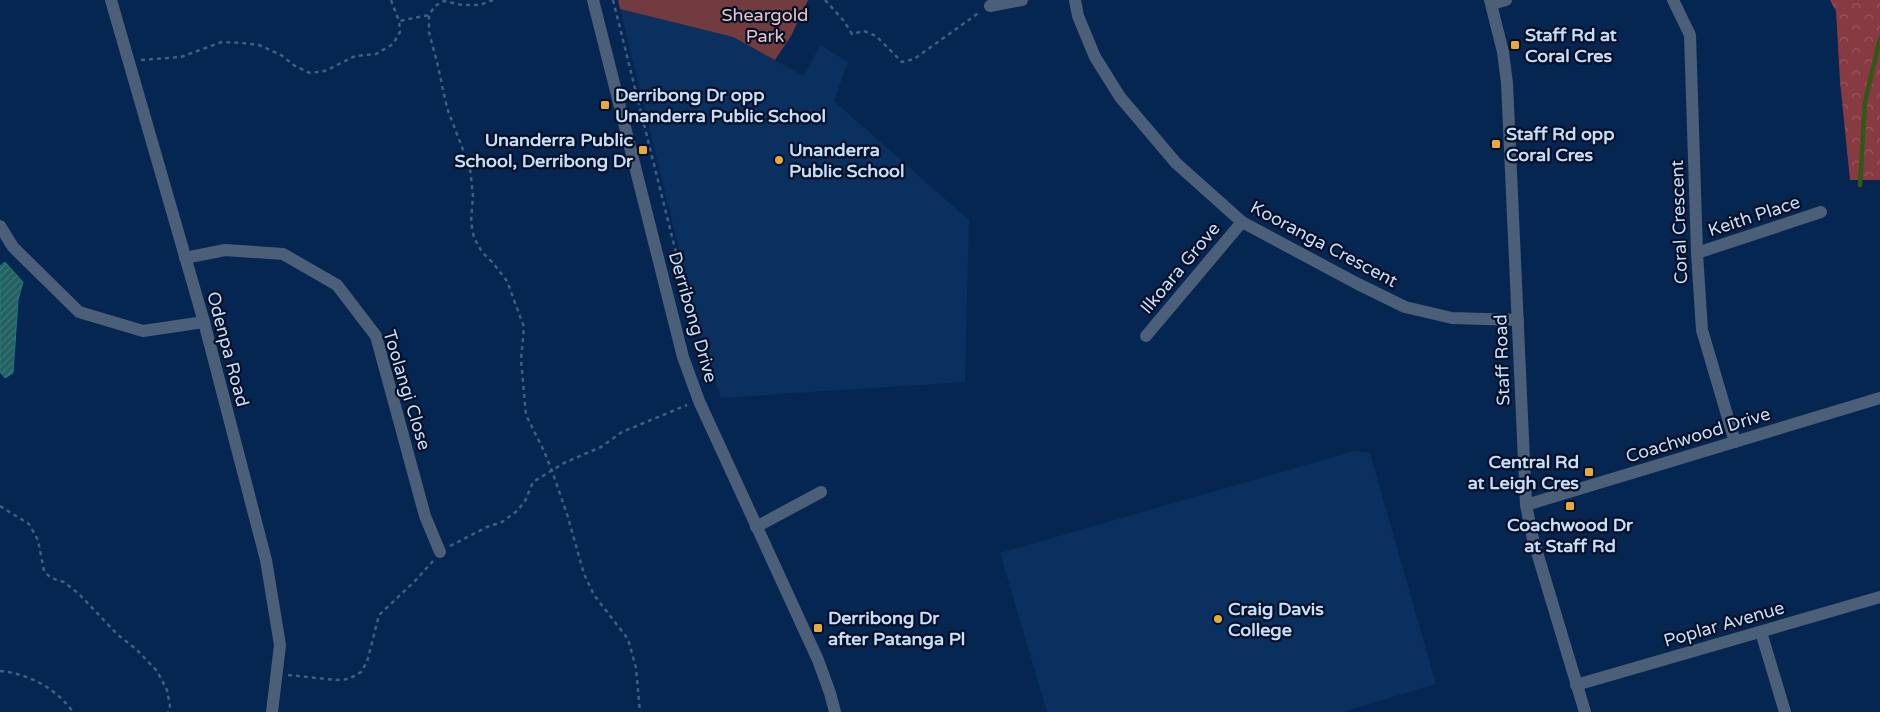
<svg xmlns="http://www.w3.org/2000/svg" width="1880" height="712" font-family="'Varela Round',sans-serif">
<defs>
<pattern id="forest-crowns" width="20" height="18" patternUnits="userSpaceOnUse" patternTransform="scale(1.25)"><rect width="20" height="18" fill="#873a42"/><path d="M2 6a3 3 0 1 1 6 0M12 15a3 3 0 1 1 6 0" fill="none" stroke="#97565e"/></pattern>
<pattern id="building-hatch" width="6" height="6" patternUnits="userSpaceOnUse" patternTransform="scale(1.25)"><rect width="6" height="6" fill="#226061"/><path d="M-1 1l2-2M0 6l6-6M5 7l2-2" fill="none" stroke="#417678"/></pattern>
</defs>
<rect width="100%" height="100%" fill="#042650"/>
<g fill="#09305f">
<path d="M620 9 733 37 804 76 820 45 848 62 834 101 969 220 965 382 721 398 700 335Z"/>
<path d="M1354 451 1370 453 1436 684 1343 712H1047L1000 553Z"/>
</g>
<path fill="url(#forest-crowns)" d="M1830 0H1880V180H1850L1840 81 1836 11Z"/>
<path fill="#713b3f" d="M618 0H808L791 36 775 60 733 37 620 9Z"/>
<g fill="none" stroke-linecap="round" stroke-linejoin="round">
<path stroke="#305918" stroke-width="4.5" d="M1860 185 1865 102 1880 39"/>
</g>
<path fill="url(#building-hatch)" stroke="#197e7f" d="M5 262 23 282 18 300 13 373 5 378 0 372V266Z"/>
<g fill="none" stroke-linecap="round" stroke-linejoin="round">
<g stroke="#415f84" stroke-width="2.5" stroke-dasharray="4 4" stroke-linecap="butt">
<path d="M391 0 399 21 429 15"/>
<path d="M493 0 480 5H462L444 1 435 6 429 15V32L437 62 447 108 470 168 473 196 471 222 474 238 482 252 493 263 507 281 524 327 521 360 526 415 544 451 552 471 567 514 584 574 594 595 628 639 636 668 640 712"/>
<path d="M613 0 688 301"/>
<path d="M825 0 844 21 852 34 864 31 876 36 902 62 914 59 980 12"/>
<path d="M141 60 181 57 222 42 243 43 259 45 281 55 295 66 310 73 325 71 355 56 376 54 393 44 400 32 399 21"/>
<path d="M0 506 29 524 38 540 44 571 51 578 64 582 79 594 118 635 136 649 157 671 167 690 170 706 168 712"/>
<path d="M450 546 487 527 502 522 517 511 525 501 533 482 564 463 601 447 622 432 687 405"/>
<path d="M0 671C29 674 56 688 73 712"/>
<path d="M288 675 336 680 349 679 361 672 367 662 379 615 415 581 433 561"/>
</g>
<g stroke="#4c5f78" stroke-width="12">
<path d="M111 0 204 322 266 560 280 645 272 712"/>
<path d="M593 0 683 357 699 401 818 660 830 693 835 712"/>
<path d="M1075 0 1078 16 1095 57 1120 97 1176 163 1242 222 1358 284 1405 307 1452 318 1518 320"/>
<path d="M1490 0 1503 52 1507 83 1526 505 1533 539 1585 712"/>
<path d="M1673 0 1690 35 1697 253 1702 330 1735 442"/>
<path d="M1492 4 1506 0"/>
<path d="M990 6 1022 0"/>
<path d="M0 226 13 247 79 312 143 331 204 322"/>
<path d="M1697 253 1821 212"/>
<path d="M185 258 225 250 283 254 337 285 376 336 425 516 440 552"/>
<path d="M1146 336 1242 222"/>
<path d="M1526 505 1880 398"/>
<path d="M756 527 821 492"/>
<path d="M1761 632 1785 712"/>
<path d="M1576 685 1880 597"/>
</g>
</g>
<g fill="#eba93a" stroke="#011027" stroke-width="2">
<rect x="1510" y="40" width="10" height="10" rx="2.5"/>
<rect x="600" y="100" width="10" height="10" rx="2.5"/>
<rect x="1491" y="139" width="10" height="10" rx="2.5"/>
<rect x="638" y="145" width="10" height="10" rx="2.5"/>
<circle cx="779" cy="160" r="5"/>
<rect x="1584" y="467" width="10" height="10" rx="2.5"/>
<rect x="1565" y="501" width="10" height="10" rx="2.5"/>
<circle cx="1218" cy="619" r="5"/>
<rect x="813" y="623" width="10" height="10" rx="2.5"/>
</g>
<g text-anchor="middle" stroke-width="4.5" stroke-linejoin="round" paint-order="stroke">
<g font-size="18" fill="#f0c1c2" stroke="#011027">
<text x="765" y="21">Sheargold<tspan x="765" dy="21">Park</tspan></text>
</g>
<g font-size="18" font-weight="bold" fill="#c9ddf8" stroke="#011027" text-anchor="start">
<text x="1525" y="41">Staff Rd at<tspan x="1525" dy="21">Coral Cres</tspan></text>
<text x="615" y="101">Derribong Dr opp<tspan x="615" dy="21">Unanderra Public School</tspan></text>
<text x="1506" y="140">Staff Rd opp<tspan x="1506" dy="21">Coral Cres</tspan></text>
<text x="633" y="146" text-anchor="end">Unanderra Public<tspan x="633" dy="21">School, Derribong Dr</tspan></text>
<text x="789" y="156">Unanderra<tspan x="789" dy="21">Public School</tspan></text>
<text x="1579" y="468" text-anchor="end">Central Rd<tspan x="1579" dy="21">at Leigh Cres</tspan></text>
<text x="1570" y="531" text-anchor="middle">Coachwood Dr<tspan x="1570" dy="21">at Staff Rd</tspan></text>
<text x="1228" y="615">Craig Davis<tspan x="1228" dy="21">College</tspan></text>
<text x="828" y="624">Derribong Dr<tspan x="828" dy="21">after Patanga Pl</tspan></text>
</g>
<g font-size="18" fill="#c9ddf8" stroke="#011027">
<text transform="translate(1754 216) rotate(-18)" y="6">Keith Place</text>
<text transform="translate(1679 222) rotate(-92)" y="6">Coral Crescent</text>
<text transform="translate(1324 244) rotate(28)" y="6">Kooranga Crescent</text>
<text transform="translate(1180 268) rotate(-50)" y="6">Ilkoara Grove</text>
<text transform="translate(693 317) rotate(74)" y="6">Derribong Drive</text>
<text transform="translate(228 349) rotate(75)" y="6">Odenpa Road</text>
<text transform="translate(1502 360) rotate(-92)" y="6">Staff Road</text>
<text transform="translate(407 390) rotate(73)" y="6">Toolangi Close</text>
<text transform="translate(1698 435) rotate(-17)" y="6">Coachwood Drive</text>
<text transform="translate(1724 624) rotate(-16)" y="6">Poplar Avenue</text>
</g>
</g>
</svg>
